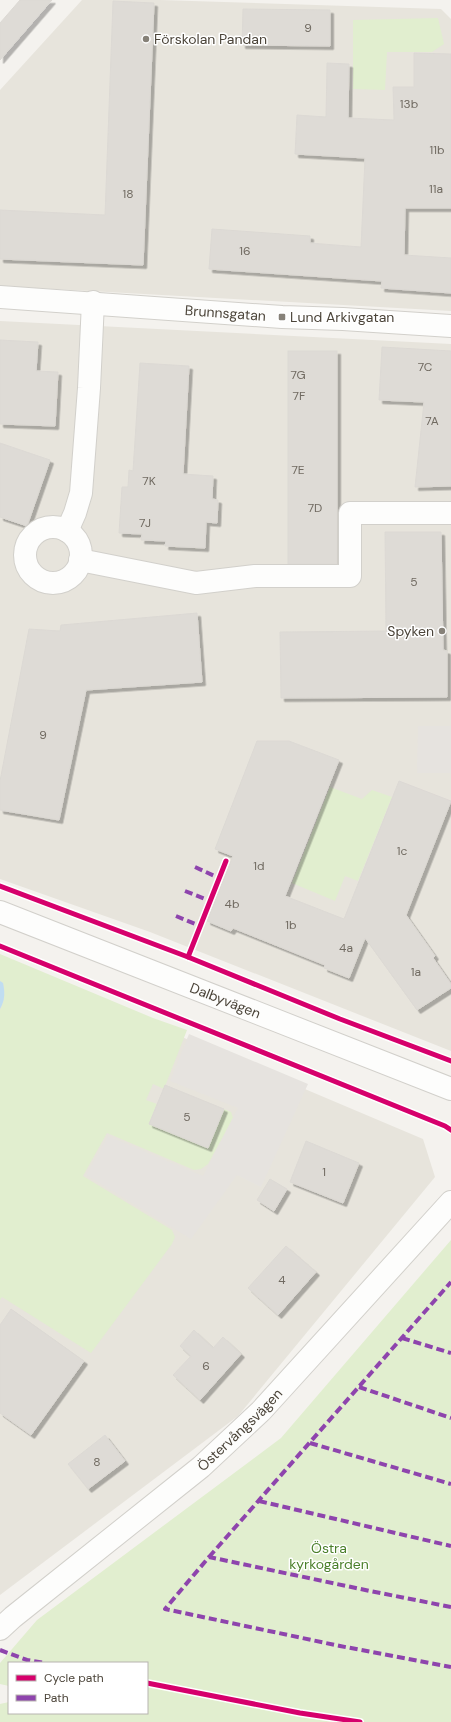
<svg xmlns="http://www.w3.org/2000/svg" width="451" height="1722" font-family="'DM Sans',sans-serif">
<defs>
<filter id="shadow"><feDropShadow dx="3.5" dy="3.5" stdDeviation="0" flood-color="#0004"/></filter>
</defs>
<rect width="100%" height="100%" fill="#f4f2ee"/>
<g fill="#e7e4dc">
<path d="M82 0H160L441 9 451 19V311L0 286V90Z"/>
<path d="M0 321 451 344V1051L150 932 0 879Z"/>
<path d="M0 960 423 1139 435 1177 238 1416 0 1595Z"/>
</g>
<g fill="#e1eecf">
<path d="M438 18 444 44 432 52H387L385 90 353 89V20Z"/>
<path d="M330 787 362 799 372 790 392 797 358 881 345 876 335 901 292 883Z"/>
<path d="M0 954 153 1018 187 1030 164 1089 153 1084 146 1100 157 1104 149 1124 208 1148 224 1109 231 1112 233 1118 208 1164 201 1169 194 1170 107 1133 83 1176 172 1230 175 1237 172 1244 91 1353 2 1297 0 1300V1010C5 1000 5 993 3 983L0 981Z"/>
<path d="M451 1240V1722H0V1704L9 1702V1713H147V1663H9V1686L0 1684V1663L37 1620 281 1438Z"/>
</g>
<g fill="#e6e3df">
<path d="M418 726H451V773H417Z"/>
<path d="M189 1034 308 1084 261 1187 237 1175 191 1239 86 1175 108 1136 203 1176 238 1108 170 1081Z"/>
</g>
<path fill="#c0ddf1" d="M0 981 3 983C5 993 5 1000 0 1009Z"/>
<g fill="#dedbd6" stroke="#dcd9d4" filter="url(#shadow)">
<path d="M20 0H52L0 60V23Z"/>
<path d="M113 1 154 3 143 265 0 259V210L105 215Z"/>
<path d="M243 9 330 10V46L242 45Z"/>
<path d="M414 53 451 54V208H405L404 255 451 258V293L381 288 382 281 209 269 212 229 310 236V243L361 247 365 158 295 154 297 115 326 117 327 63 349 64 348 118 394 120 393 87H414Z"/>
<path d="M0 340 38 342 36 371 58 372 55 426 0 424Z"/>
<path d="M382 347 451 351V486L415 487 424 402 379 400Z"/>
<rect x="288" y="351" width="49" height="213"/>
<path d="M140 363 189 366 183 474 213 476 212 499 218 500 217 523 206 522 205 548 165 546 166 541 141 540 142 534 119 533 122 487H128L129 470 133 471Z"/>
<path d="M0 443 50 460 27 526 0 517Z"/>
<path d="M385 532H441L443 650 447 651V697L281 698 280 632 386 631Z"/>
<path d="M197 613 202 682 86 690 59 820 0 810V781L29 629 60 631 61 625Z"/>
<path d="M257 741H289L339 760 285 896 344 919 399 781 451 801 406 915 435 956 433 958 451 984V988L417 1010 365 938 349 978 324 968 325 965 233 928 231 931 207 921 233 856 215 849Z"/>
<path d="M165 1085 224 1109 208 1148 149 1124Z"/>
<path d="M306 1141 359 1163 343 1203 290 1182Z"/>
<path d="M270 1179 287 1189 274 1211 257 1200Z"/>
<path d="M286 1246 316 1272 278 1315 248 1288Z"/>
<path d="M11 1309 84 1361 31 1435 0 1413V1325Z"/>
<path d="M194 1330 213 1348 223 1337 241 1354 200 1400 173 1375 191 1356 180 1346Z"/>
<path d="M105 1435 125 1461 88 1489 68 1464Z"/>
</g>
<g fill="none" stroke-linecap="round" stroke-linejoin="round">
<defs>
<g id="minor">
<path id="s1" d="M0 297 282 317 343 319 451 326"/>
<circle cx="53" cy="555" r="28"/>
<path d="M67 531 75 513 81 493 89 388 93 302"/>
<path d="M80 560 196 583 255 576H350V513H451"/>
<path id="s2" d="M0 912 451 1089"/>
<path id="s3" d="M0 1629 13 1617 201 1467 261 1411 451 1202"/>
</g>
</defs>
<use href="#minor" stroke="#d2d0cb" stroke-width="24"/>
<use href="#minor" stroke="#fdfdfc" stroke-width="22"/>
<g stroke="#8e44ad" stroke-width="4" stroke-dasharray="8 4" stroke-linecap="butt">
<path d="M195 867 219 878"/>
<path d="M185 891 210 901"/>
<path d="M176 916 200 926"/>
<path d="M402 1338 451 1353"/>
<path d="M359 1387 451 1418"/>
<path d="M310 1443 451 1484"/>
<path d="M259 1501 451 1546"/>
<path d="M209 1557 451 1282"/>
<path d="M451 1607 370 1591 209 1557 165 1609 340 1646 451 1667"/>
<path d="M0 1650 27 1660 45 1663"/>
</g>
<defs>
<g id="cycleway">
<path d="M0 886 188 957 340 1019 451 1061"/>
<path d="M0 946 445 1126 451 1130"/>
<path d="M188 957 226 861"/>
<path d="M147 1683 300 1713 360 1722"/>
</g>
</defs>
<use href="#cycleway" stroke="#fff" stroke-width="8"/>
<use href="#cycleway" stroke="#d6006c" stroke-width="5"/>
</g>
<g fill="#868178" stroke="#fff" stroke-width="1.5">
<circle cx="146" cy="39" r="4"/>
<rect x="278" y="313" width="8" height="8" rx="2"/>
<circle cx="442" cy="631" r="4"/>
</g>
<g text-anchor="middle" stroke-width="3" stroke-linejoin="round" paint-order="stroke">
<g font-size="12" fill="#706a61">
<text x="308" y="32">9</text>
<text x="409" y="108">13b</text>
<text x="437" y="154">11b</text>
<text x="436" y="193">11a</text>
<text x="128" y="198">18</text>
<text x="245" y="255">16</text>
<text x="425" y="371">7C</text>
<text x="298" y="379">7G</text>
<text x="299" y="400">7F</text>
<text x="432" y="425">7A</text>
<text x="298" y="474">7E</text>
<text x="149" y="485">7K</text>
<text x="315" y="512">7D</text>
<text x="145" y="527">7J</text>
<text x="414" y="586">5</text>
<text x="43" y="739">9</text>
<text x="402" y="855">1c</text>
<text x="259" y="870">1d</text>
<text x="232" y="908">4b</text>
<text x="291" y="929">1b</text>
<text x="346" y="952">4a</text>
<text x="416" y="976">1a</text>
<text x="187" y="1121">5</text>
<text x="324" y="1176">1</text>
<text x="282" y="1284">4</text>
<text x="206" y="1370">6</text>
<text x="97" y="1466">8</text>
</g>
<g font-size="14" fill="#4b4439" stroke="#fff" text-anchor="start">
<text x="154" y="44">Förskolan Pandan</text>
<text x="290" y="322">Lund Arkivgatan</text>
<text x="434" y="636" text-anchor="end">Spyken</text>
</g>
<g font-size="14" fill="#4b4439" stroke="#fff">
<text dy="5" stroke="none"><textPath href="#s1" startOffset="226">Brunnsgatan</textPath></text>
<text dy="5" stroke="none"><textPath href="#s2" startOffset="242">Dalbyvägen</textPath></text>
<text dy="5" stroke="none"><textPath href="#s3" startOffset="312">Östervångsvägen</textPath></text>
</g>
<g font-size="14" fill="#4a7f2a" stroke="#fff">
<text x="329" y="1553">Östra<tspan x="329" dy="16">kyrkogården</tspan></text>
</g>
</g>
<rect x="8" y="1662" width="140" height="52" fill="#ffffff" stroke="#b7b4b0"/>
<rect x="16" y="1675" width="20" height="6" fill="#d6006c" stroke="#b7b4b0"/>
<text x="44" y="1682" font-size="12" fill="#4b4439">Cycle path</text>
<rect x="16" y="1695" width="20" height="6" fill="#8e44ad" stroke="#b7b4b0"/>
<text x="44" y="1702" font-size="12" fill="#4b4439">Path</text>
</svg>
